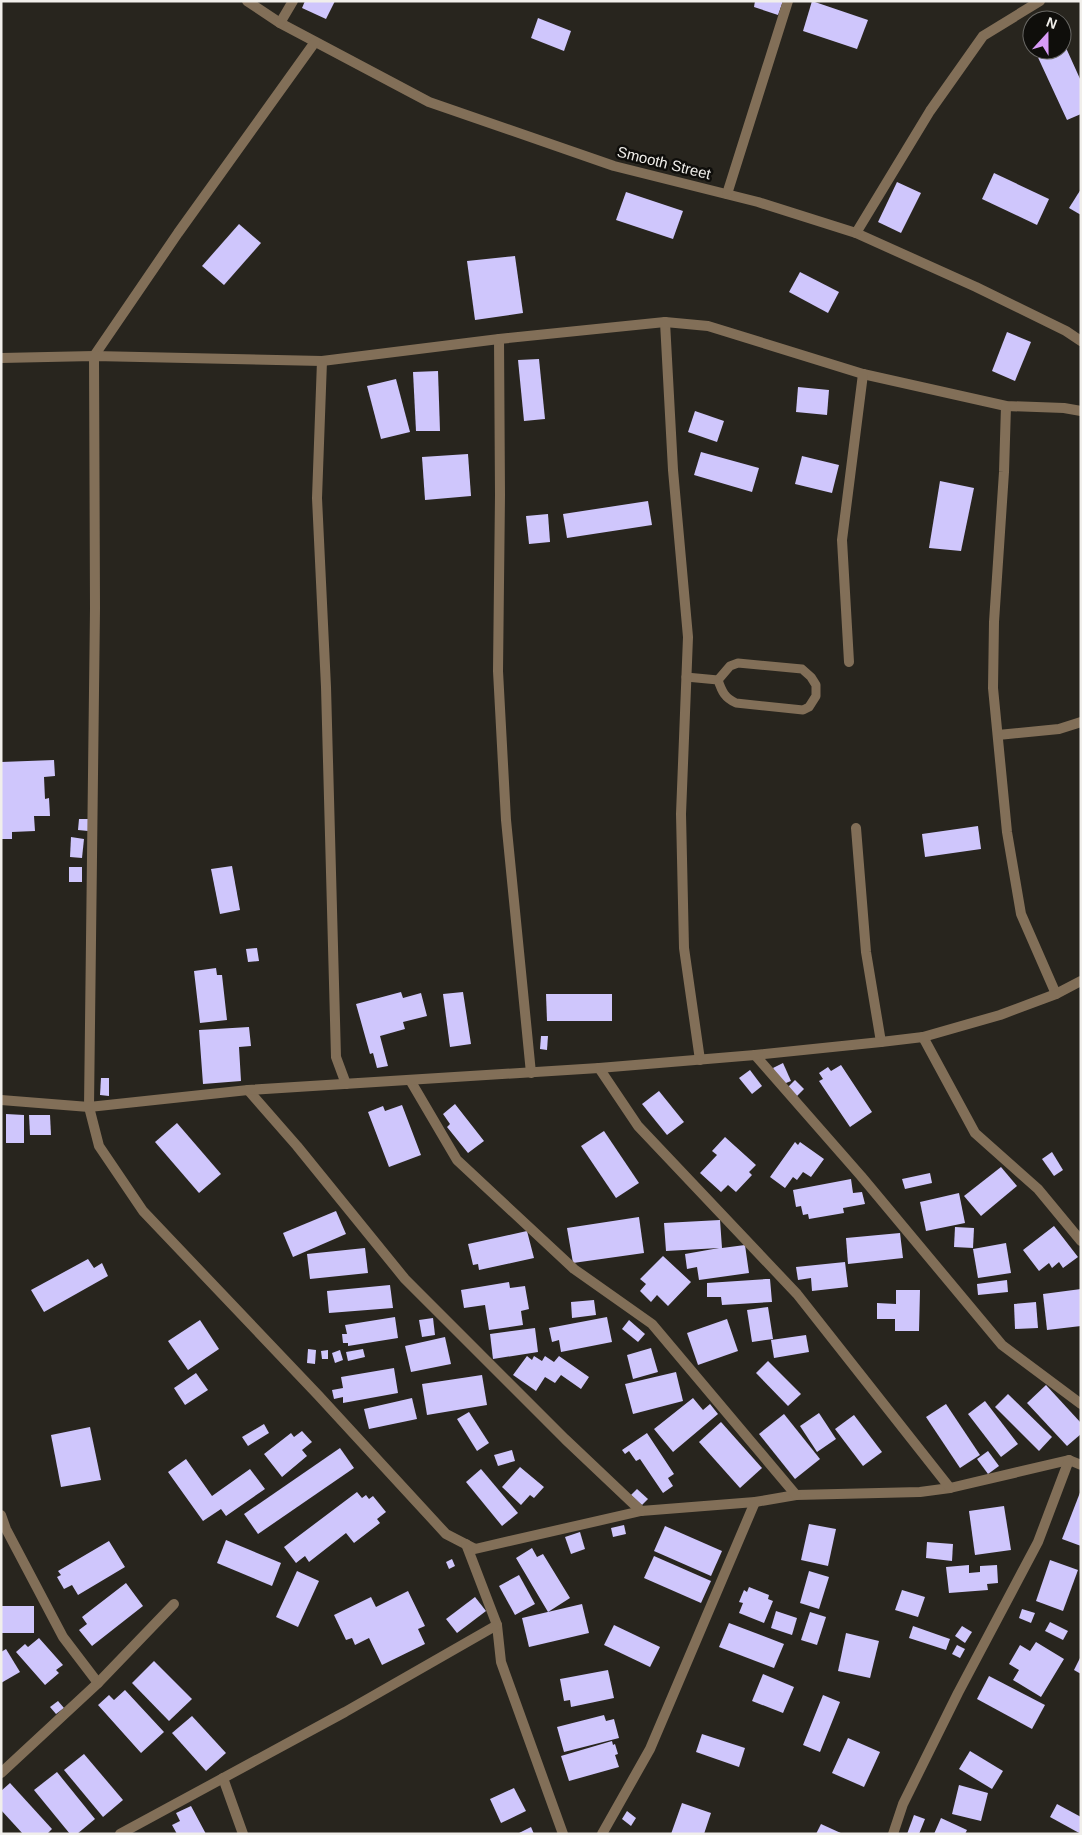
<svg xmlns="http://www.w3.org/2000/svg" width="1082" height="1835" font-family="Helvetica,sans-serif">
<rect width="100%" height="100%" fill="#28251e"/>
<g fill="#cfc6fc">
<path d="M305 1H335L326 19 302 8Z"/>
<path d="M755 1H783L778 15 754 7Z"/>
<path d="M812 1 868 20 857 49 803 31Z"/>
<path d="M538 18 571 31 564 51 531 38Z"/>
<path d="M1062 39 1081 81V114L1067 120 1035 51 1062 50Z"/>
<path d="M994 173 1049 199 1037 225 982 199Z"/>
<path d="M897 182 921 193 901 233 878 222Z"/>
<path d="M1081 189V215L1069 208Z"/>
<path d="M626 192 683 211 673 239 616 220Z"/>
<path d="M239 224 261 243 224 285 202 266Z"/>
<path d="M515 256 523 313 475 320 467 261Z"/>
<path d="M800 272 839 292 828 313 789 292Z"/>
<path d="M1007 332 1031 342 1015 381 992 371Z"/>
<path d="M539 359 545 419 524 421 518 360Z"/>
<path d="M438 371 440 431H416L413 372Z"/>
<path d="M396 379 410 432 381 439 367 386Z"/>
<path d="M798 387 829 390 827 415 796 412Z"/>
<path d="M695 411 724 421 717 442 688 432Z"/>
<path d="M701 452 759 468 752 492 694 475Z"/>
<path d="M468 454 471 496 425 500 422 457Z"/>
<path d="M802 456 839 465 832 493 795 484Z"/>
<path d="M940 481 974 488 961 551 929 548Z"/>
<path d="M648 501 652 525 567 538 563 514Z"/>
<path d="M548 514 550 542 529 544 526 516Z"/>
<path d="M54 760 55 776 44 777 45 799 49 798 50 816H34L35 831 12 832V839H1V762Z"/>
<path d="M79 819H88V831L78 830Z"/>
<path d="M978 826 981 849 925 857 922 834Z"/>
<path d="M71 837 84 839 82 858 70 857Z"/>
<path d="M232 866 240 910 220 914 211 869Z"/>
<rect x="69" y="867" width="13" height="15"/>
<path d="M257 948 259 961 248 962 246 949Z"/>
<path d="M216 968 217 975H222L227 1020 200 1023 194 971Z"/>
<path d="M401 992 403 998 421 993 427 1016 403 1022 405 1029 380 1036 388 1066 377 1068 373 1053 370 1054 356 1004Z"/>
<path d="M463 992 471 1044 450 1047 443 994Z"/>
<path d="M546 994H612V1021H547Z"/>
<path d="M249 1027 251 1046 239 1047 241 1081 203 1084 199 1030Z"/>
<path d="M541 1036H548L547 1050 540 1049Z"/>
<path d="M783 1063 791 1081 781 1085 773 1068Z"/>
<path d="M841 1065 872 1112 850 1127 819 1081 823 1079 819 1073 828 1067 831 1071Z"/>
<path d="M750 1070 762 1086 752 1094 739 1078Z"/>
<path d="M101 1078H109V1096L100 1095Z"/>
<path d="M795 1080 804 1089 795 1098 786 1089Z"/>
<path d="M659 1091 684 1122 667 1135 642 1104Z"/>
<path d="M455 1104 484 1141 468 1153 447 1127 450 1124 443 1114Z"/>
<path d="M402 1105 421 1155 389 1167 368 1112 383 1106 385 1111Z"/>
<path d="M6 1114 24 1115V1143H6Z"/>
<path d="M29 1115H50L51 1135H30Z"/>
<path d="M177 1123 221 1174 199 1193 155 1142Z"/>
<path d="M604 1131 639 1183 616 1198 581 1146Z"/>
<path d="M725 1137 756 1165 749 1172 752 1175 736 1192 728 1185 721 1192 700 1173 717 1155 712 1151Z"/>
<path d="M795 1142 798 1145 800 1142 824 1159 811 1177 803 1172 797 1180 793 1177 785 1188 770 1177Z"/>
<path d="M1052 1152 1063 1170 1054 1176 1042 1159Z"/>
<path d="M1001 1167 1017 1186 981 1216 964 1196Z"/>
<path d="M930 1173 932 1183 905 1189 902 1179Z"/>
<path d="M851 1179 853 1193 862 1192 865 1204 843 1208 844 1213 809 1219 808 1214 803 1215 801 1206 796 1207 793 1190Z"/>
<path d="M959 1193 965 1223 926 1231 920 1202Z"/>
<path d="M336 1211 346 1234 293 1257 283 1233Z"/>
<path d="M639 1217 644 1253 573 1263 567 1228Z"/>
<path d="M720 1220 722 1248 745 1245 749 1273 699 1280 697 1267 687 1269 685 1254 719 1248 666 1251 664 1223Z"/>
<path d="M1054 1226 1078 1257 1063 1268 1059 1262 1052 1268 1049 1263 1039 1271 1023 1250Z"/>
<path d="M955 1227 974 1228 973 1248 954 1247Z"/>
<path d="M527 1231 534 1258 479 1270 478 1264 473 1265 468 1244Z"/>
<path d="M900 1233 903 1258 848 1264 846 1238Z"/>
<path d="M1006 1243 1011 1273 978 1278 973 1249Z"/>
<path d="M365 1248 368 1273 310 1279 307 1254Z"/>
<path d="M663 1256 691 1282 668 1306 657 1295 651 1302 640 1291 646 1284 640 1279Z"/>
<path d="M88 1259 94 1268 102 1263 108 1276 44 1312 31 1290Z"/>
<path d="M845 1262 848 1287 812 1291 811 1278 798 1280 796 1267Z"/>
<path d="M766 1279H770L772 1302 722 1305 721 1297H707V1283Z"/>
<path d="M1007 1280 1008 1292 978 1295 977 1284Z"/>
<path d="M509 1282 510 1288 525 1286 529 1309 521 1311 523 1325 489 1330 485 1305 464 1308 461 1290Z"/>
<path d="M390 1285 393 1308 329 1313 327 1291Z"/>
<path d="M1081 1289V1326L1047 1330 1043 1294Z"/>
<path d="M896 1290H920L919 1331H895V1319H877V1303L896 1304Z"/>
<path d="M594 1300 596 1315 572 1318 571 1302Z"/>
<path d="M1036 1302 1038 1328 1015 1329 1014 1304Z"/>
<path d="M768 1307 773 1339 752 1342 747 1310Z"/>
<path d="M395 1317 398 1338 348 1346V1343H343L342 1334H347L345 1325Z"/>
<path d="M607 1317 612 1342 561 1352 559 1340 552 1342 549 1328Z"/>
<path d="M433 1318 435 1335 422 1337 419 1320Z"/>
<path d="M727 1319 738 1351 698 1365 687 1333Z"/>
<path d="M200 1320 219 1349 188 1370 168 1341Z"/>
<path d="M629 1320 645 1334 638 1342 622 1329Z"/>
<path d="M535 1328 538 1352 493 1359 490 1334Z"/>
<path d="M806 1335 809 1352 774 1358 771 1340Z"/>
<path d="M445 1337 451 1364 411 1372 405 1346Z"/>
<path d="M651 1348 658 1372 633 1379 627 1355Z"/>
<path d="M308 1349 316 1350 315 1364 307 1363Z"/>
<path d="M363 1349 365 1357 348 1361 346 1352Z"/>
<path d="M328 1350V1359H322L321 1351Z"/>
<path d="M340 1350 343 1360 335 1363 332 1353Z"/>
<path d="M527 1356 532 1360 534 1356 542 1361 545 1356 554 1362 559 1356 589 1377 581 1389 561 1375 555 1383 545 1377 536 1391 513 1375Z"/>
<path d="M768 1361 801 1394 788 1406 756 1373Z"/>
<path d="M394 1368 398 1393 343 1403V1397L334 1399 332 1390 343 1388 341 1377Z"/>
<path d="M676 1372 683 1401 633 1414 625 1384Z"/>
<path d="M196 1373 208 1390 185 1405 174 1388Z"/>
<path d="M482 1375 487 1405 427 1415 422 1384Z"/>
<path d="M1046 1385 1081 1423V1434L1067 1446 1027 1403Z"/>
<path d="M1008 1394 1052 1437 1039 1451 995 1407Z"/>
<path d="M412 1398 417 1419 369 1429 364 1409Z"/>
<path d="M693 1398 703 1410 710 1404 718 1414 673 1452 654 1429Z"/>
<path d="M985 1401 1018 1444 1001 1457 968 1414Z"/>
<path d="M946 1404 980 1455 960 1468 926 1417Z"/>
<path d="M469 1412 489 1443 477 1451 457 1419Z"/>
<path d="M819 1413 836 1439 817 1452 800 1426Z"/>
<path d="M784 1414 820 1459 795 1479 759 1434Z"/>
<path d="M854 1415 882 1452 863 1466 835 1429Z"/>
<path d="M721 1422 762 1468 740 1488 699 1442Z"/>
<path d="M264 1424 269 1433 248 1446 242 1437Z"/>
<path d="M90 1427 101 1480 61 1487 51 1435Z"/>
<path d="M302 1431 312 1442 302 1450 307 1456 282 1477 264 1454 291 1433 294 1437Z"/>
<path d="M647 1433 674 1474 668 1478 673 1486 663 1493 640 1459 636 1461 629 1451 625 1454 622 1450Z"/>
<path d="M340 1448 354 1468 258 1534 244 1514Z"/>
<path d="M512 1450 515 1461 498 1466 494 1455Z"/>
<path d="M988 1451 999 1466 988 1474 977 1459Z"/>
<path d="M186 1459 212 1496 250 1469 265 1489 226 1516 221 1509 203 1521 168 1472Z"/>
<path d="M520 1467 544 1487 534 1498 530 1495 521 1505 502 1487Z"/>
<path d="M481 1469 518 1513 502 1526 466 1482Z"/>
<path d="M637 1489 648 1499 642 1505 631 1495Z"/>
<path d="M1081 1490V1546L1062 1539Z"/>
<path d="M357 1492 362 1498 366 1495 369 1499 373 1496 386 1512 377 1519 380 1523 354 1543 346 1533 309 1562 305 1556 296 1563 284 1547Z"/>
<path d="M1004 1506 1011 1550 975 1555 969 1511Z"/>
<path d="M809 1524 836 1529 828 1566 801 1560Z"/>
<path d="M624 1525 626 1534 613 1537 611 1528Z"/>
<path d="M665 1526 722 1551 711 1576 654 1551Z"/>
<path d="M580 1532 585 1549 571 1554 565 1537Z"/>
<path d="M226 1540 281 1563 272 1586 217 1563Z"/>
<path d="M109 1541 125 1567 78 1595 72 1585 64 1589 57 1577 61 1575 58 1571Z"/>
<path d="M927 1542 953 1544 952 1561 926 1558Z"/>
<path d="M532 1548 537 1557 543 1554 570 1598 548 1612 516 1558Z"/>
<path d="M654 1556 711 1581 701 1603 644 1578Z"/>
<path d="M452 1559 455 1566 449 1569 446 1562Z"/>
<path d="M1050 1560 1078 1570 1063 1611 1036 1601Z"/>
<path d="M969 1565V1573L980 1572V1566L997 1565 998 1583 987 1584 988 1590 949 1593 946 1567Z"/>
<path d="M297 1571 319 1581 298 1627 276 1617Z"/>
<path d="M809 1571 829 1577 819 1609 800 1603Z"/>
<path d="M519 1575 535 1604 515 1615 499 1586Z"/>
<path d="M126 1583 143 1606 92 1646 79 1630 87 1624 82 1617Z"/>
<path d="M749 1587 769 1595 768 1599 773 1601 764 1623 739 1613 743 1603 739 1602 744 1590 747 1592Z"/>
<path d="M902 1590 925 1597 918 1617 895 1610Z"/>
<path d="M408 1591 425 1626 418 1629 425 1644 382 1665 369 1638 355 1645 352 1638 346 1640 334 1615 371 1597 376 1607Z"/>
<path d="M475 1597 486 1611 457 1633 446 1619Z"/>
<path d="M582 1604 589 1633 529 1647 522 1618Z"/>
<rect x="1" y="1606" width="33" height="27"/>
<path d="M1022 1609 1035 1613 1031 1623 1019 1618Z"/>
<path d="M776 1611 797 1618 792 1635 771 1628Z"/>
<path d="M810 1612 826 1617 817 1645 801 1640Z"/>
<path d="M1050 1622 1068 1631 1063 1640 1045 1631Z"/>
<path d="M729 1623 784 1644 774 1668 719 1647Z"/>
<path d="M614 1625 660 1647 650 1667 604 1645Z"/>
<path d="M913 1626 950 1639 946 1650 909 1638Z"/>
<path d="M962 1626 972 1632 965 1643 955 1636Z"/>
<path d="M846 1633 879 1641 870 1678 838 1671Z"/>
<path d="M39 1638 63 1665 56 1670 59 1673 45 1685 16 1652 25 1644 28 1647Z"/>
<path d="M1036 1642 1064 1659 1041 1697 1013 1680 1019 1670 1009 1664 1020 1645 1030 1651Z"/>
<path d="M957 1645 965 1649 960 1658 952 1654Z"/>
<path d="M6 1649 20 1672 1 1683V1652Z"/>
<path d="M1081 1656V1674L1074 1670Z"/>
<path d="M154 1661 192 1699 169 1721 132 1683Z"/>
<path d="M608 1670 614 1698 571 1707 570 1700 564 1701 560 1679Z"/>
<path d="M763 1674 794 1687 783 1713 752 1701Z"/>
<path d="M989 1676 1045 1705 1032 1729 977 1699Z"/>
<path d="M125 1690 164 1732 141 1753 98 1705 109 1695 114 1700Z"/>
<path d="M823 1695 840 1702 820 1752 803 1745Z"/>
<path d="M58 1701 64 1708 56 1714 50 1707Z"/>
<path d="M604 1715 606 1721 614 1719 619 1738 564 1752 557 1727Z"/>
<path d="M192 1716 226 1753 206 1771 172 1733Z"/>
<path d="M702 1734 745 1748 739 1767 696 1752Z"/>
<path d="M848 1738 880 1752 864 1787 832 1773Z"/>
<path d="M612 1741 613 1745 615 1744 618 1754 615 1755 619 1767 569 1781 561 1756Z"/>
<path d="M970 1751 1003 1771 992 1789 959 1769Z"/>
<path d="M84 1754 123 1800 103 1817 64 1770Z"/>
<path d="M57 1772 95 1819 77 1834H70L34 1790Z"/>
<path d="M10 1783 52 1829 47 1834H23L1 1810V1791Z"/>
<path d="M959 1785 988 1793 981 1821 952 1814Z"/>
<path d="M514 1788 526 1811 501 1823 490 1799Z"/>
<path d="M682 1803 711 1813 704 1834H671Z"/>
<path d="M1057 1804 1081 1817V1834L1050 1817Z"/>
<path d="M191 1806 206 1834H177L172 1825 180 1821 176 1813Z"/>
<path d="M627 1811 636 1818 631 1826 622 1819Z"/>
<path d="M914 1815 925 1819 919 1834H907Z"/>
<path d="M941 1818 967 1830 965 1834H934Z"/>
<path d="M821 1824 843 1834H816Z"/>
<path d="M531 1827 534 1834H517Z"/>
</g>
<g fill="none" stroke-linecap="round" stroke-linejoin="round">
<path stroke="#826f58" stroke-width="9" d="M686 677 718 680 730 666 738 663 802 669 811 677 816 685V696L809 707 803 710 736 703C725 698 722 692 718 680"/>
<g stroke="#826f58" stroke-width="10">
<path d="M247 1 280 23 429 102 614 166 758 202 856 233 976 287 1066 331 1081 341"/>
<path d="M280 23 293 1"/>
<path d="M315 42 178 233 94 356 95 608 89 1107 99 1146 143 1211 318 1395 446 1534 475 1549 641 1511 755 1502 796 1495 920 1492 950 1488 1069 1460 1081 1465"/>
<path d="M727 194 788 1"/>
<path d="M856 233 930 111 983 36 1040 1"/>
<path d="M665 322 673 470 688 637 681 814 684 948 700 1060"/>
<path d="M499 339 500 495 498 671 506 820 531 1073"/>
<path d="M1 358 94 356 322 361 499 339 665 322 708 326 863 374 1006 406 1064 408 1081 411"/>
<path d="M322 361 317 498 326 687 336 1057 346 1084"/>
<path d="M1006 406 1004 472 994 622 993 688 1007 832 1021 914 1056 994"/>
<path d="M849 662 842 540 863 374"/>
<path d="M998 735 1059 729 1081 722"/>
<path d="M856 828 866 952 881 1042"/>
<path d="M923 1037 975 1133 1038 1189 1081 1241"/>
<path d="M755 1055 861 1176 1002 1345 1081 1404"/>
<path d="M599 1068 638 1126 797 1294 950 1488"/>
<path d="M410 1080 457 1160 574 1269 652 1324 796 1495"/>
<path d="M248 1090 297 1146 405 1279 565 1439 641 1511"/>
<path d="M1 1100 89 1107 248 1090 599 1068 755 1055 881 1042 923 1037 1000 1015 1056 994 1081 981"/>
<path d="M1 1515 6 1529 63 1637 98 1683"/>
<path d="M466 1544 497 1625 501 1662 563 1834"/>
<path d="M1 1773 98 1683 174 1604"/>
<path d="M223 1778 243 1834"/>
<path d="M120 1834 345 1712 497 1625"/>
<path d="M602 1834 650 1749 755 1502"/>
<path d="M893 1834 903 1804 958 1693 1038 1542 1069 1460"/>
</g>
</g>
<g text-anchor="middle" stroke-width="5" stroke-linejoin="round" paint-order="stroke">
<g font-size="15" fill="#f1efeb" stroke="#0f0e0b">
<text transform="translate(664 163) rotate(14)" y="5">Smooth Street</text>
</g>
</g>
<rect width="1082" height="1835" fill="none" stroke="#f1efeb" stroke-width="5"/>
<g transform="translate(1047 35) rotate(21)"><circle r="24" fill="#0f0e0b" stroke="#696865"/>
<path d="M0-4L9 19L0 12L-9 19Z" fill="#d89bf8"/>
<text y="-8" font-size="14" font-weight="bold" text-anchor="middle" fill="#f1efeb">N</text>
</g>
</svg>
